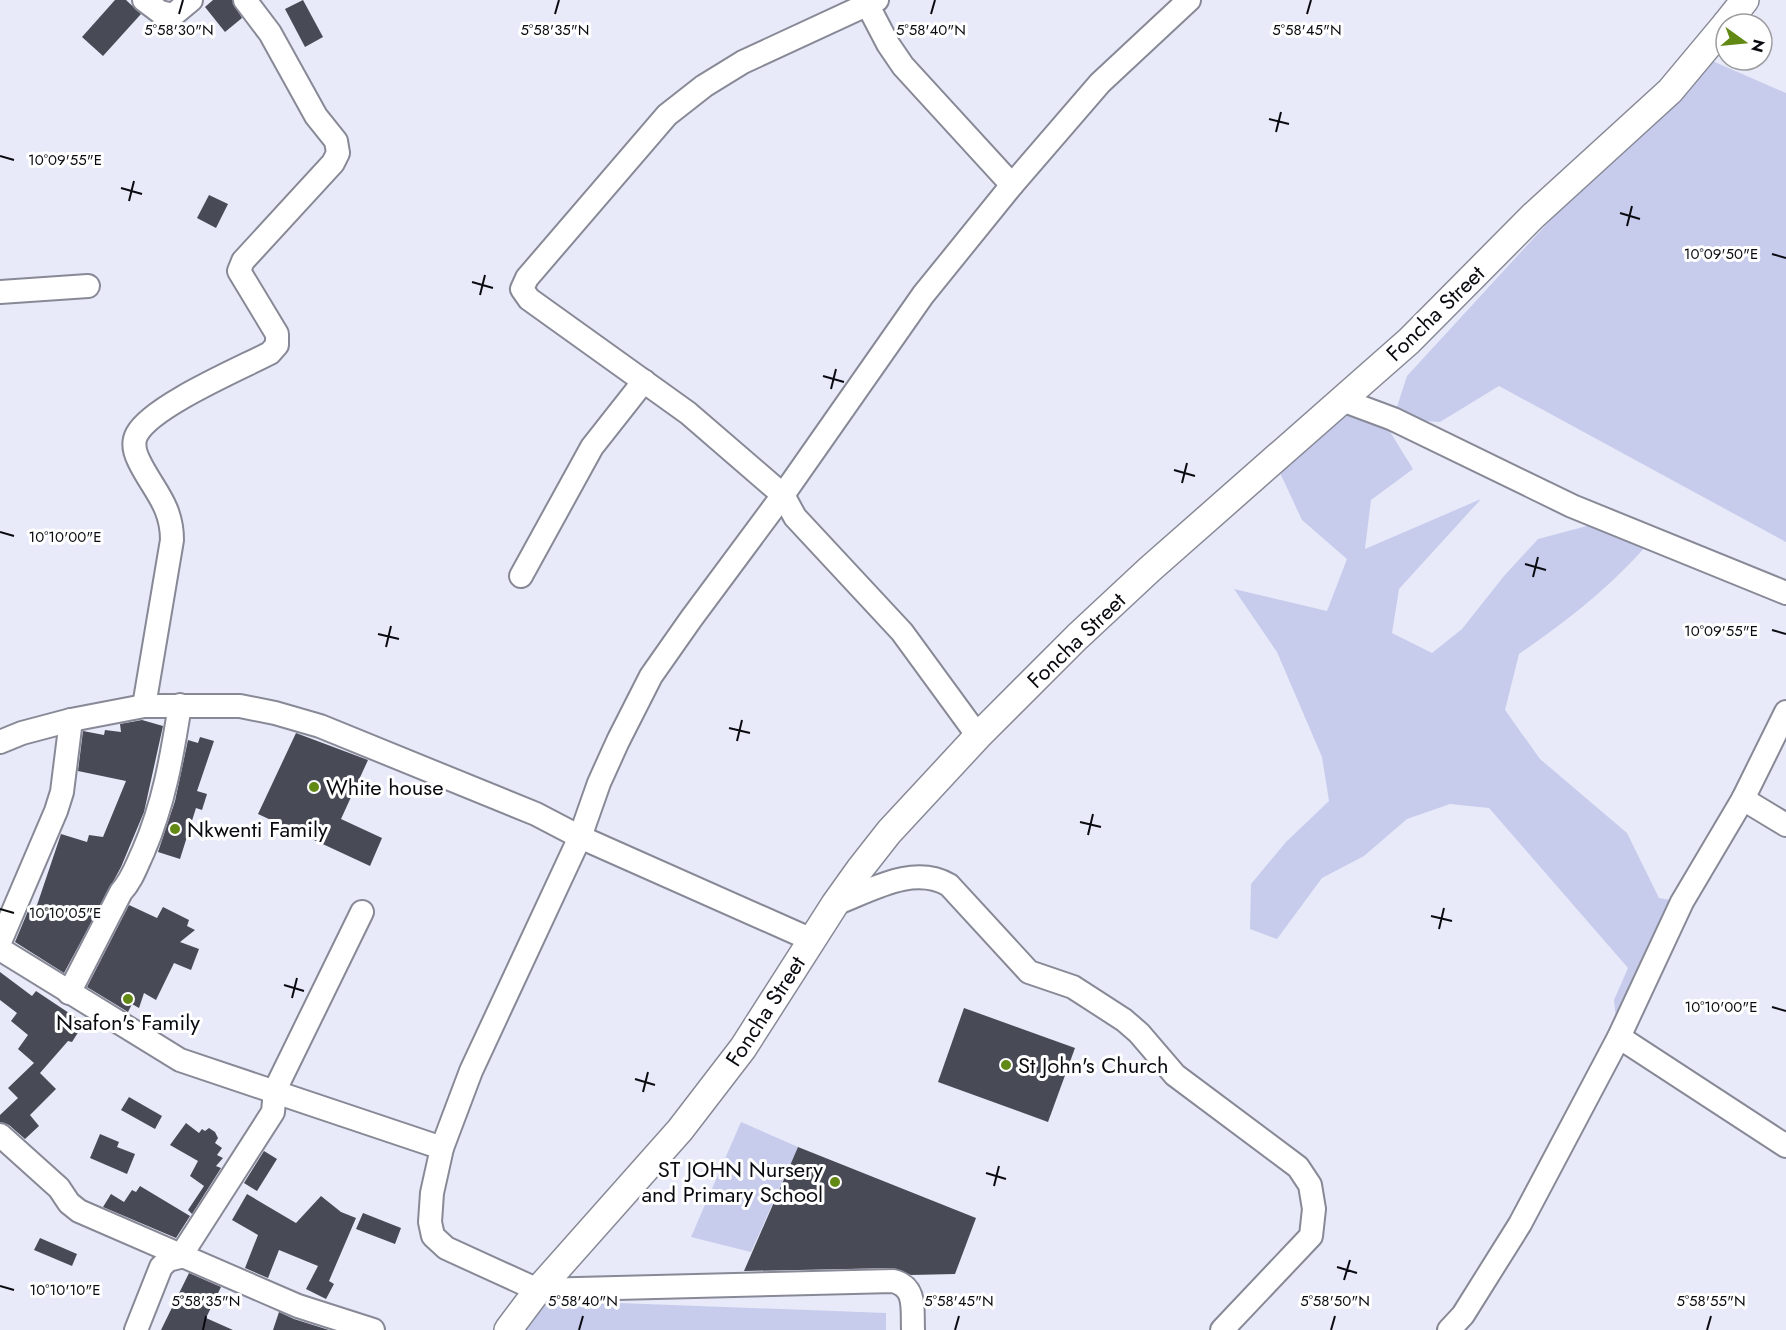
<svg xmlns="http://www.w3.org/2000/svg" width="1786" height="1330" font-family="Jost,sans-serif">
<rect width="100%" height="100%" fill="#e8eaf9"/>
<g fill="#c7ccec">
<path d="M1701 56 1786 93V542L1499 386 1440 422 1393 419 1407 376Z"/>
<path d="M1342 400 1379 414 1413 469 1371 500 1365 549 1481 499 1399 589 1392 633 1432 653 1462 629 1504 576 1538 539 1602 522 1646 546C1606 591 1568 620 1519 654L1505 710 1540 759 1627 833 1659 898 1682 902 1617 1028 1614 1000 1628 968 1489 808 1450 804 1407 819 1364 856 1322 878 1277 939 1250 929 1251 884 1286 842 1329 801 1322 757 1277 652 1234 589 1327 611 1347 559 1302 520 1274 460Z"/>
<path d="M741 1122 798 1147 751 1252 691 1237Z"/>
<path d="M540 1300 886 1313V1330H517Z"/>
</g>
<g fill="#484a56">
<path d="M115 0H126L141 14 103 56 82 37Z"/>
<path d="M213 0H232L242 18 225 32 205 7Z"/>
<path d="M303 0 323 37 305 47 285 9Z"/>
<path d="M209 195 228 204 216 228 197 218Z"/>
<path d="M142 720 163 726 144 812 121 867 64 973 15 942 28 911 34 914 61 834 87 842 89 835 103 837 126 781 78 771 83 731 104 735 105 730 121 732 120 724Z"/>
<path d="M296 733 368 760 341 819 382 838 370 866 258 814Z"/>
<path d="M200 737 214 741 197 791 207 794 202 810 196 808 180 859 158 852 175 801 188 740 198 743Z"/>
<path d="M129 905 157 918 163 907 189 920 187 926 195 930 180 942 199 949 191 970 174 963 156 1000 144 993 139 1008 132 1004 128 1012 87 987Z"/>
<path d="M0 972 32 996 36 991 84 1023 72 1042 68 1041 40 1073 56 1089 30 1115 39 1126 25 1139 9 1125 0 1122V1115L18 1098 8 1088 34 1063 18 1049 28 1035 11 1021 17 1013 0 1000Z"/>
<path d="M964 1008 1075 1048 1048 1122 938 1082Z"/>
<path d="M129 1097 162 1116 155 1129 121 1110Z"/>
<path d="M186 1123 199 1133 202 1129 205 1131 209 1128 215 1132 218 1138 215 1143 222 1148 217 1155 223 1158 216 1166 221 1168 192 1214 188 1210 204 1186 190 1176 198 1161 170 1145Z"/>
<path d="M100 1134 119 1142 117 1147 135 1154 127 1174 90 1158Z"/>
<path d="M798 1147 976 1218 955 1274 911 1275 893 1268 744 1271Z"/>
<path d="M264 1151 277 1159 257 1191 244 1183Z"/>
<path d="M140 1186 190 1216 176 1238 103 1207 111 1194 124 1202 132 1190 136 1192Z"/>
<path d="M247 1194 296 1223 321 1196 341 1212 356 1218 329 1281 334 1284 326 1299 306 1289 318 1266 279 1250 268 1278 245 1268 258 1235 232 1220Z"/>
<path d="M363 1213 401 1228 395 1244 356 1229Z"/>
<path d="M40 1238 77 1254 72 1266 34 1250Z"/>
<path d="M189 1273 221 1287 206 1318 233 1330H161Z"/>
<path d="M279 1312 294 1319 329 1330H273Z"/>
</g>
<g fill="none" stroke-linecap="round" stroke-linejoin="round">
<defs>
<g id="minor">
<path d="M144 0 160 12 173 15 191 0"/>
<path d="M865 0 888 44 903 66 1012 185"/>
<path d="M877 0 743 62 704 86 667 115 527 278 522 289 529 299 688 413 783 495 795 517 902 632 978 736"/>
<path d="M0 292 88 286"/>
<path d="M1342 400 1393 419 1572 506 1786 593"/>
<path d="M521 576 592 447 644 381"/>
<path d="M144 706 172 540C172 505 153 490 139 461 135 453 132 443 137 434 152 406 239 369 270 353L277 345V334L239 271 243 261 333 163 338 153 336 141 316 116 270 33 245 0"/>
<path d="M0 742 22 733 71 720 144 706H240L275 713 320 726 536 814 580 837 812 940"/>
<path d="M1743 799 1786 825"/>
<path d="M835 904C870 891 913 864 949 885L1029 972 1073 987 1124 1020 1139 1033 1175 1075 1298 1167 1310 1185 1314 1209 1311 1236 1222 1330"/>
<path d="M0 942 56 811 62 792 71 720"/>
<path d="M0 949 180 1060 442 1148"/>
<path d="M69 993 121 892C132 880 136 867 143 852 164 804 172 756 180 705"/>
<path d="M1619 1037 1786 1146"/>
<path d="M0 1135 59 1188 69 1203 79 1211 298 1306 373 1330"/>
<path d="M136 1330 161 1267 168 1260 180 1257 273 1112 275 1090 362 912"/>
<path d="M913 1330C912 1309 917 1287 893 1281L538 1290 446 1248 433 1236 430 1222 432 1193 442 1148 471 1071 580 837 599 783 618 741 651 676 691 619 783 495 923 295 1012 185 1100 83 1189 0"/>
<path d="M1449 1330 1463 1315 1520 1224 1619 1037 1682 902 1743 799 1786 712"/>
</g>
<g id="major">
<path d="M1726 24 1745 0"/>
<path d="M508 1330 538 1290 680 1130 743 1048 835 904 860 869 889 832 978 736 1077 637 1150 569 1409 341 1533 216 1670 91 1726 24"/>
</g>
</defs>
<use href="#minor" stroke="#878996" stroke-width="26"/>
<use href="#major" stroke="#878996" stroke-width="30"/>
<use href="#minor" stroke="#fff" stroke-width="22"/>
<use href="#major" stroke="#fff" stroke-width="27"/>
</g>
<path fill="none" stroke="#0a0b10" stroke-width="2" d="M179 14 183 0M555 14 559 0M931 14 935 0M1307 14 1311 0M1269 119 1289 124M1276 132 1281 112M0 156 14 160M121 188 142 194M129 201 134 181M1620 213 1640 219M1627 226 1632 206M1772 254 1786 258M472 282 493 288M480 295 485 275M823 376 844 382M831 389 836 369M1174 470 1195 476M1182 483 1187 463M0 532 14 536M1525 564 1546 570M1533 577 1538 557M1772 630 1786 634M378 634 399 639M386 647 391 626M729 728 750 733M737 741 742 720M1080 822 1101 827M1088 835 1093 814M0 909 14 913M1431 916 1452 921M1439 929 1444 908M284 985 304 991M292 998 297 978M1772 1007 1786 1011M635 1079 655 1085M643 1092 648 1072M986 1173 1006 1179M994 1186 999 1166M1337 1267 1357 1273M1344 1280 1350 1260M0 1286 14 1290M203 1330 206 1316M579 1330 583 1316M955 1330 959 1316M1331 1330 1335 1316M1707 1330 1711 1316"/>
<g fill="#628914" stroke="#fff" stroke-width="2">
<circle cx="314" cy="787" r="6"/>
<circle cx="175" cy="829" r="6"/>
<circle cx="128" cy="999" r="6"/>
<circle cx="1006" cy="1065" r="6"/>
<circle cx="835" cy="1182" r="6"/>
</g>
<g text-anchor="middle" stroke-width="6" stroke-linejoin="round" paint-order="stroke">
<g font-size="22" fill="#0a0b10" stroke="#fff">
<text transform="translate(1435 313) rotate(-44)" y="8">Foncha Street</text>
<text transform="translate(1076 640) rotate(-44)" y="8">Foncha Street</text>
<text transform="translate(765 1011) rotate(-57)" y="8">Foncha Street</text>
</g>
<g font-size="22" fill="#0a0b10" stroke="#fff" text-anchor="start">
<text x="326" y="795">White house</text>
<text x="187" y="837">Nkwenti Family</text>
<text x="128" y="1030" text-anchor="middle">Nsafon's Family</text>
<text x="1018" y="1073">St John's Church</text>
<text x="823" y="1177" text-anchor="end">ST JOHN Nursery<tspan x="823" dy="25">and Primary School</tspan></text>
</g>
</g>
<g font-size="15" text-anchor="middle" fill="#0a0b10" stroke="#fff" stroke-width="6" stroke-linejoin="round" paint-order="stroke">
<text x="179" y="35">5°58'30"N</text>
<text x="555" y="35">5°58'35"N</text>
<text x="931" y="35">5°58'40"N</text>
<text x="1307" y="35">5°58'45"N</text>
<text x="65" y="165">10°09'55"E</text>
<text x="1721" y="259">10°09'50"E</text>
<text x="65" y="542">10°10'00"E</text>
<text x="1721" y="636">10°09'55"E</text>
<text x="65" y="918">10°10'05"E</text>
<text x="1721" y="1012">10°10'00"E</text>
<text x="65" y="1295">10°10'10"E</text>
<text x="206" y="1306">5°58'35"N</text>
<text x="583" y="1306">5°58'40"N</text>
<text x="959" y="1306">5°58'45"N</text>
<text x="1335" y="1306">5°58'50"N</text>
<text x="1711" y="1306">5°58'55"N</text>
</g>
<g transform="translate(1744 42) rotate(105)"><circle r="28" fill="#ffffff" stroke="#9d9d9f" stroke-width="1.5"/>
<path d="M0-4.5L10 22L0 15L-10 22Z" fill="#628914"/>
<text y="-9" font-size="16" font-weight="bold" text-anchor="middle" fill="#0a0b10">N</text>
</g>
</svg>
